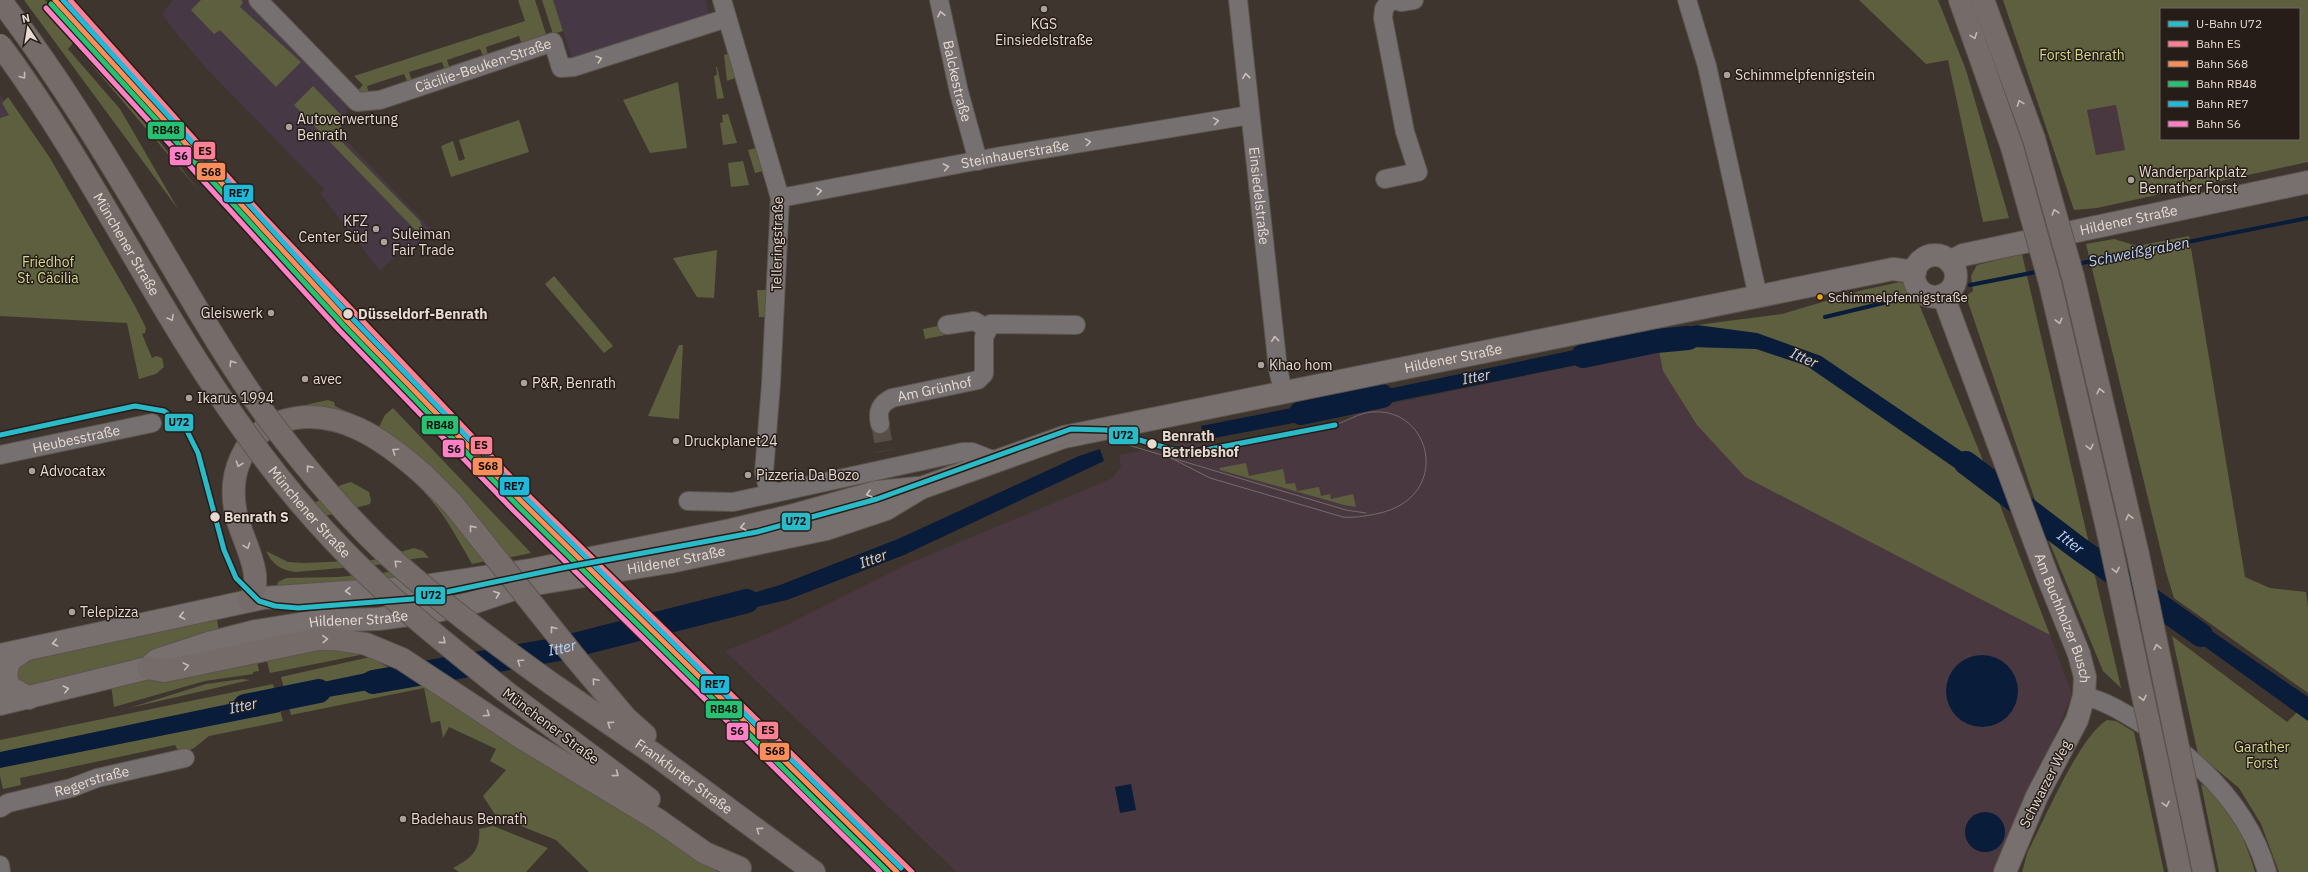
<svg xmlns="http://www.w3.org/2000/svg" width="2308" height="872" font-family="'IBM Plex Sans',sans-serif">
<rect width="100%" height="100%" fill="#3f352f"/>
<g fill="#463945">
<path d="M173 0H268L350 100 340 134 430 228 412 250 398 253 380 271 320 193 325 190 209 71 181 39 162 14Z"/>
<path d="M553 0H706L709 14 572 58Z"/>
<path d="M0 95 11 110 9 115 0 118Z"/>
</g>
<g fill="#4a3840">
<path d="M2116 105 2125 150 2096 155 2087 110Z"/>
<path d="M1658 346 1663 371 1745 477 2050 635 2072 694 2000 872H957L725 651 777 630 910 563 1111 479 1121 467 1119 455 1185 443 1216 444 1353 418 1352 412 1617 357Z"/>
</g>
<g fill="#5e5f3e" fill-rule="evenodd">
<path d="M24 0H45L201 193 73 43 68 49 120 109 178 209Z"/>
<path d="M201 0H241L243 2 240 7 301 62 276 87 220 30 214 34 191 10Z"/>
<path d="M518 0H535L547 37 522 45 519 36 486 47 488 56 484 58 480 49 447 60 450 69 445 70 442 62 409 72 412 81 408 83 404 74 367 86 369 94 361 95 357 91 363 85 354 76 525 21Z"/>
<path d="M542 0H553L563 31 553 34Z"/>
<path d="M1859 0H1938L1966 70 2009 218 1983 222 1948 60 1926 64Z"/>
<path d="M2003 0H2308V162L2097 208 2074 210ZM2161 9H2299V139H2161ZM2116 105 2125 150 2096 155 2087 110Z"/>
<path d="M728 54 735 78 727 81 724 55Z"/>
<path d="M716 67H717L724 98 717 99 714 76 717 75Z"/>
<path d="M678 82 687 148 650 153 623 100Z"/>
<path d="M313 86 342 116 339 139 420 221 424 231 423 238 294 105Z"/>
<path d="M8 97 50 158 135 306 146 328 145 333 142 334 152 358 156 356 162 358 164 367 156 374 139 379 127 323 0 316V118L9 115 2 103Z"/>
<path d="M728 114 737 143 723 145 720 123 723 122 722 115Z"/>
<path d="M519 120 529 152 451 177 441 146 453 141 459 161 465 159 459 140Z"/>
<path d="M756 148 763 171 755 173 748 150Z"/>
<path d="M743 161 749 185 731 187 728 163Z"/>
<path d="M2189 236 2245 577 2270 588 2306 592 2308 607V693L2174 598 2166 572 2086 244 2114 239 2137 246Z"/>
<path d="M717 250 714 298 697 297 673 258Z"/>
<path d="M2022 254 2090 548 2040 515 1966 296 1973 291 1971 276 1977 265Z"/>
<path d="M554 276 613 346 604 353 545 284Z"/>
<path d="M1900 282 1912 287 1980 453 2050 635 1745 477 1697 425 1663 371 1658 346 1661 333 1697 325 1782 314 1863 290Z"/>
<path d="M757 290H766L767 292 765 317H759Z"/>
<path d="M943 325 945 335 925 339 923 329Z"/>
<path d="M679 345H683L679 419 648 416Z"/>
<path d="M328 400 334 402 335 406 379 427 385 415 393 408 531 553 502 559 411 458 289 415 287 409Z"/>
<path d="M1246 463 1249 476 1283 469 1286 484 1295 483 1297 491 1319 487 1321 496 1330 494 1331 499 1353 494 1356 507 1344 505 1220 470 1219 468Z"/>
<path d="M351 482 369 492 371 500 370 504 321 517 309 507 341 485Z"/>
<path d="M427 488 486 561 472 564C457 538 445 514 424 492Z"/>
<path d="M2046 534 2092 563 2121 688 2103 671Z"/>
<path d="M414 548 423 551 429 558C415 557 401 562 387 564 356 567 326 569 295 572 281 570 272 564 266 551L288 562 304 563 373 560Z"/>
<path d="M421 569 424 572V576L276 590 278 582 286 578 338 577Z"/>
<path d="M217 619 219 632 212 636 119 665 33 688 15 680 21 660Z"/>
<path d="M2172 636 2287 722 2308 702V872H2279L2261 824 2239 788 2198 754Z"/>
<path d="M330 645 365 654 270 673 266 657Z"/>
<path d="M370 657C412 681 455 704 496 729 571 775 644 824 718 872H589L556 840 496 816 483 796 506 770 490 761 496 749 449 727 443 738 440 721 431 723 424 688 291 715 281 677Z"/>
<path d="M257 662 259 671 253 672V674L205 681 114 707 111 685Z"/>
<path d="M242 679 250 680 129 708 206 684Z"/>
<path d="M273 684 283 721 209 736 194 748 180 754 175 745 20 778 21 785 3 789 0 776V740Z"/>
<path d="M2107 720 2116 721 2134 732 2164 872H2022C2025 865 2025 857 2029 849 2045 819 2079 737 2107 720Z"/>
<path d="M2201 784C2229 802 2246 841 2255 872H2219Z"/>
<path d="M493 826 548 848 526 872H459L453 868C471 859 481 850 479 829Z"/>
</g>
<g fill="#091c3a">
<path d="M1697 325 1757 333 1821 356 1986 468 1997 497 1807 366 1756 349 1658 346 1655 334Z"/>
<path d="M1613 342 1617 357 1352 410 1349 397Z"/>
<path d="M1332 400 1335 415 1204 440 1201 426Z"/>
<path d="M1100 449 1104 461 904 555 787 600 722 615 712 605 780 585 898 539 1079 456Z"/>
<path d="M2040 515 2090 548 2092 563 2046 534Z"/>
<path d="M2172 604 2308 697V721L2176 626Z"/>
<path d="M698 607 708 618 694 621 685 611Z"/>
<path d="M604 625 619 642 581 653 569 636Z"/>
<path d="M546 642 557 655H558L546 658 530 647Z"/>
<path d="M486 653 504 666 497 669 480 658Z"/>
<circle cx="1982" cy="691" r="36"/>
<path d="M434 659 455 675 449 678 428 664Z"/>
<path d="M390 668 414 682 288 704 285 690Z"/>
<path d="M276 694 280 712 0 768V752Z"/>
<path d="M1131 784 1136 810 1120 813 1115 787Z"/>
<circle cx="1985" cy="832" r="20"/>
</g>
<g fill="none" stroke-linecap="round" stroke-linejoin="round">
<g stroke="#091c3a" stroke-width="4">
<path d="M2077 264 2308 218"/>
<path d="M1970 285 2041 271"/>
<path d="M1825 317 1900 299"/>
</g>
<g stroke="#091c3a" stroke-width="24">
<path d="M1583 356 1656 341 1688 338"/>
<path d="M1301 413 1382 396"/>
<path id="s1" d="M1966 463 2078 548 2201 635"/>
<path id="s2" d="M373 682 559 649 747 601"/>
<path d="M245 706 319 691"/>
</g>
<path stroke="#584e48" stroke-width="18" stroke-dasharray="18 9" stroke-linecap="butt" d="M880 424 885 451"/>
<defs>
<g id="minor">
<path id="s3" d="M258 0 357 102 380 100 553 42 561 68 574 67 727 18"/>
<path d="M722 0 780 198 771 384 764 472 767 484 773 493"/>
<path id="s4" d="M939 0 959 92 978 161"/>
<path id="s5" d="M1238 0 1278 369 1283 391"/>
<path d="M1395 0 1401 2 1414 0"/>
<path d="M1687 0 1707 66 1758 297"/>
<path d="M1385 179 1418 172 1405 132 1383 18 1384 9 1390 0"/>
<path id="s6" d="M780 198 996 157 1250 115"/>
<path d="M947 325 974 321 987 328"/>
<path id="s7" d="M880 424C877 411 880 404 892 398L978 380 984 374V337L991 324 1076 325"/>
<path id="s8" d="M0 455 152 423"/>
<path d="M688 501 733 502 963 452H972L995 461"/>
<path d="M2084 696C2105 701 2121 711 2139 722 2196 757 2248 806 2267 872"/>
<path id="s9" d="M0 808 8 803 71 788 97 778 185 758"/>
<path d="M0 865 1 872"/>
</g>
<g id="major">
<circle cx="1935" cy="276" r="21"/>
<path id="s10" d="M1950 262 1963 255 2308 182"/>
<path id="s11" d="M1943 295 2047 575 2079 654 2085 677 2084 696 2077 720 2037 796 2005 872"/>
<path d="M25 650 9 661 6 675 9 687 29 698"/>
<path d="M0 655 263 598 418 587 531 570 731 530 790 516 876 492 918 488"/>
<path id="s12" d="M0 704 148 668 157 660 209 643 256 631 318 621 378 619 431 612 472 603 523 586 670 562 826 529 886 509 921 488 1064 437 1893 269 1915 272"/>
</g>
<g id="highway">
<path d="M1960 0 2012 147"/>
<path d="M1983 0 2034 139"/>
<path d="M2073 277 2138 555"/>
<path d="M2050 283 2108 532"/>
<path d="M249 600C267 578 241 538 236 514 232 495 233 475 241 458 249 440 262 428 280 422 335 403 386 441 425 476"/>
<path d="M577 660 626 718 645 735"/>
<path d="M148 668 164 671 318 639H334L366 644 402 659 522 738 658 820 705 853 740 868"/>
<path id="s13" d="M552 684 654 754 814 872"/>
<path d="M506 692 649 799"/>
<path d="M2158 766 2180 872"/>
<path d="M2185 781 2204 872"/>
</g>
</defs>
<use href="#minor" stroke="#5c544e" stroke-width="20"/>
<use href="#major" stroke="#5c544e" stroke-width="24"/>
<use href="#highway" stroke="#5c544e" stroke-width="24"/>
<use href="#minor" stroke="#767070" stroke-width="18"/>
<use href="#major" stroke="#78706f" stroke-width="22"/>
<use href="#highway" stroke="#756c6a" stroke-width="22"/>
<g stroke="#726c69" stroke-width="1">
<path d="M1053 448 1078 439 1105 438 1346 510 1366 513"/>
<path d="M1169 457 1210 478 1343 517C1354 518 1365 516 1376 514 1453 499 1433 407 1372 412 1359 413 1347 421 1335 425"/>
</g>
<defs>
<g id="highway-bridge">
<path d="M0 0C61 79 112 165 163 251 196 307 229 364 267 417 307 470 351 523 401 567 449 609 500 647 552 684"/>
<path id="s14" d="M0 45C91 167 155 308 245 432 281 483 324 533 370 577 413 618 460 655 506 692"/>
<path d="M2034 139 2073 277"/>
<path d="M2012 147 2050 283"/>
<path d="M425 476 452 503 577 660"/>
<path d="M2108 532 2158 766"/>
<path d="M2138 555 2185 781"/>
</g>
</defs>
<use href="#highway-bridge" stroke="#5c544e" stroke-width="24" stroke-linecap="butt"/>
<use href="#highway-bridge" stroke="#756c6a" stroke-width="22"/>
<defs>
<path id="rail-1" d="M70 0 263 216 528 495 912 872"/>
<path id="rail-2" d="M55 0 348 322 522 502 897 872"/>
<path id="rail-3" d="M51 4 344 326 518 506 888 872"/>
<path id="rail-4" d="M63 0 352 318 526 498 901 868"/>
<path id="rail-5" d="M46 8 339 330 514 511 880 872"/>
</defs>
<use href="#rail-1" stroke="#261d18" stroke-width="8"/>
<use href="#rail-2" stroke="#261d18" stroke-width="8"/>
<use href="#rail-3" stroke="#261d18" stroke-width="8"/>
<use href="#rail-4" stroke="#261d18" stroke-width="8"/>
<use href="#rail-5" stroke="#261d18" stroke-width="8"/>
<use href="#rail-1" stroke="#ff8092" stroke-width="5"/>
<use href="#rail-2" stroke="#fa8e5a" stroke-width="5"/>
<use href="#rail-3" stroke="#26c172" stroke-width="5"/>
<use href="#rail-4" stroke="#20b9da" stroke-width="5"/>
<use href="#rail-5" stroke="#ff80c5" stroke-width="5"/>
<defs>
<path id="metro-1" d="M0 435 135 406 164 411 185 427 198 453 224 550 236 578 259 601 275 606 298 608 413 599 562 568 757 532 877 499 1071 429 1106 430 1173 450 1195 452 1335 425"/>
</defs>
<use href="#metro-1" stroke="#261d18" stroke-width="8"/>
<use href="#metro-1" stroke="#2abbc8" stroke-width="5"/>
</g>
<defs><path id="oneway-chevron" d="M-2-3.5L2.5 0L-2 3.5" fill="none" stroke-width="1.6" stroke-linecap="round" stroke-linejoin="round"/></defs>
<g stroke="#cbc0ba">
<use href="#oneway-chevron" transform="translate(941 14) rotate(-102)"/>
<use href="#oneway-chevron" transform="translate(599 59) rotate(-18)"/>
<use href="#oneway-chevron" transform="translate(1246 76) rotate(-96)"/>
<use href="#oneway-chevron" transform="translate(1216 121) rotate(-9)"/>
<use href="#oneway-chevron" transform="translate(1088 142) rotate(-9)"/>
<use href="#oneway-chevron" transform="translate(946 167) rotate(-11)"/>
<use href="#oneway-chevron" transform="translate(819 191) rotate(-9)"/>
<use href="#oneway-chevron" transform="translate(1275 339) rotate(-96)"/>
<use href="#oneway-chevron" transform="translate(869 494) rotate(164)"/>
<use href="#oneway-chevron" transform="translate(743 527) rotate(167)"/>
<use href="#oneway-chevron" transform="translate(348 591) rotate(178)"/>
<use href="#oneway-chevron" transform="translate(497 594) rotate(-20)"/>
<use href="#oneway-chevron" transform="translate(182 616) rotate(168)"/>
<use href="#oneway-chevron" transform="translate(55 643) rotate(168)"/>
<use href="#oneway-chevron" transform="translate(66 689) rotate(-14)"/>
</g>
<g stroke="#c5b9b4">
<use href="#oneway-chevron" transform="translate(1974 36) rotate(69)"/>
<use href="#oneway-chevron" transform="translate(23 76) rotate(53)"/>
<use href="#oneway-chevron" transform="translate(2020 103) rotate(-110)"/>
<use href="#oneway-chevron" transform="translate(2055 212) rotate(-106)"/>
<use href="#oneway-chevron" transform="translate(171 318) rotate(60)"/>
<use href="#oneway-chevron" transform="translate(2059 321) rotate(76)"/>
<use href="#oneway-chevron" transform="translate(232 363) rotate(-124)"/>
<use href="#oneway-chevron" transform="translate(2100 391) rotate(-103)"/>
<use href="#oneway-chevron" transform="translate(2090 447) rotate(77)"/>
<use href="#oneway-chevron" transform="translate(395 451) rotate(-146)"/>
<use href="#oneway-chevron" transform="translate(239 464) rotate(109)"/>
<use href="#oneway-chevron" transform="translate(309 468) rotate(-129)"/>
<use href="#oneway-chevron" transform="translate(2129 517) rotate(-103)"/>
<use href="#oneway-chevron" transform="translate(472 528) rotate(-129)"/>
<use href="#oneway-chevron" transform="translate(247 546) rotate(70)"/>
<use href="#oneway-chevron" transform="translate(397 563) rotate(-137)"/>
<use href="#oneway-chevron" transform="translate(2116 570) rotate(78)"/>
<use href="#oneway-chevron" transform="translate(553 629) rotate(-128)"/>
<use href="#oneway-chevron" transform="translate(325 639) rotate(-3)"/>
<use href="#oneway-chevron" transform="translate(443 641) rotate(41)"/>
<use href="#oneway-chevron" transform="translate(2157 647) rotate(-102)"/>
<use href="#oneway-chevron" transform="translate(520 662) rotate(-145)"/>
<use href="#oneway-chevron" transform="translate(186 666) rotate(-11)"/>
<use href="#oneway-chevron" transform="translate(595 681) rotate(-130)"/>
<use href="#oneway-chevron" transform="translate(2143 698) rotate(78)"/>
<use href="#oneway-chevron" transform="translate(487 714) rotate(34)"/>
<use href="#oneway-chevron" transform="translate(610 724) rotate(-146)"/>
<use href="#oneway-chevron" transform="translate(616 774) rotate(37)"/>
<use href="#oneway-chevron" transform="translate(2166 804) rotate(78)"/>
<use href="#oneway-chevron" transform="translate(759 830) rotate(-144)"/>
</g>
<g fill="#aca09a" stroke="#261d18" stroke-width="1.5">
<circle cx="1044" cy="9" r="4"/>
<circle cx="1727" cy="75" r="4"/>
<circle cx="289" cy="127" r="4"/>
<circle cx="2131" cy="180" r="4"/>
<circle cx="376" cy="229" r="4"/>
<circle cx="384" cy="242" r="4"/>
<circle cx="271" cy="313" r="4"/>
<circle cx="1261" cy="365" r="4"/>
<circle cx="305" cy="379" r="4"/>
<circle cx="524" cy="383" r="4"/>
<circle cx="189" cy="398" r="4"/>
<circle cx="676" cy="441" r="4"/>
<circle cx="32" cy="471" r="4"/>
<circle cx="748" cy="475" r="4"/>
<circle cx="72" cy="612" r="4"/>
<circle cx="403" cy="819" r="4"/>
</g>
<circle fill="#f7a600" stroke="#261d18" stroke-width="1.5" cx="1820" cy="297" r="3.5"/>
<g fill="#e7dad3" stroke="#261d18" stroke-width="1.5">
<circle cx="348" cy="314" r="5.5"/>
<circle cx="1152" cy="444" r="5.5"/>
<circle cx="215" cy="517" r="5.5"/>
</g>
<g text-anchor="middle" stroke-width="3" stroke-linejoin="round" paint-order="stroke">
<g font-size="13" fill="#e7dad3" stroke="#261d18" text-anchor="start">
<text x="1828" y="302">Schimmelpfennigstraße</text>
</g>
<g font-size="14" fill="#e7dad3" stroke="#261d18" text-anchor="start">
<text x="1044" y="29" text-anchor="middle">KGS<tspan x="1044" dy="16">Einsiedelstraße</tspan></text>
<text x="1735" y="80">Schimmelpfennigstein</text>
<text x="297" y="124">Autoverwertung<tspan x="297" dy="16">Benrath</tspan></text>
<text x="2139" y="177">Wanderparkplatz<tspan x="2139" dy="16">Benrather Forst</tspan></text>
<text x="368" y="226" text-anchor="end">KFZ<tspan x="368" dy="16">Center Süd</tspan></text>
<text x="392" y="239">Suleiman<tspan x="392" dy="16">Fair Trade</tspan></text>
<text x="263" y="318" text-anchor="end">Gleiswerk</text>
<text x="1269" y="370">Khao hom</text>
<text x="313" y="384">avec</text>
<text x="532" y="388">P&amp;R, Benrath</text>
<text x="197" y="403">Ikarus 1994</text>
<text x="684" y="446">Druckplanet24</text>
<text x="40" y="476">Advocatax</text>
<text x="756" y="480">Pizzeria Da Bozo</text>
<text x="80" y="617">Telepizza</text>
<text x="411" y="824">Badehaus Benrath</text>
</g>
<g font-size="14" fill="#d4da8c" stroke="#261d18">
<text x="2082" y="60">Forst Benrath</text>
<text x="48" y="267">Friedhof<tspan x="48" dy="16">St. Cäcilia</tspan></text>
<text x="2262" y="752">Garather<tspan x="2262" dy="16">Forst</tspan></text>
</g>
<g font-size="14" fill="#e7dad3" stroke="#261d18">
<text dy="5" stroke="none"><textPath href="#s3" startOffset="274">Cäcilie-Beuken-Straße</textPath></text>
<text dy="5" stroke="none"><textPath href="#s4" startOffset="83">Balckestraße</textPath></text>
<text dy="5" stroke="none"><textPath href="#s6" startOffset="239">Steinhauerstraße</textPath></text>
<text dy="5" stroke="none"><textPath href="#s5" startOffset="197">Einsiedelstraße</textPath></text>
<text dy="5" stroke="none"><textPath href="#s10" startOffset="184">Hildener Straße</textPath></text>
<text dy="5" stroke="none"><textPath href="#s14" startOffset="236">Münchener Straße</textPath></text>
<text transform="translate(777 244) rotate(-89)" y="5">Telleringstraße</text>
<text dy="5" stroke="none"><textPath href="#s12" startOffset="1501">Hildener Straße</textPath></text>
<text dy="5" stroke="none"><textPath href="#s7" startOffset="75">Am Grünhof</textPath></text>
<text dy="5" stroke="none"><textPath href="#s8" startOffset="78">Heubesstraße</textPath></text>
<text dy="5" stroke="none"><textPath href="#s14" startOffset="561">Münchener Straße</textPath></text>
<text dy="5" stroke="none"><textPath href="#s12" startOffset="695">Hildener Straße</textPath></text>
<text dy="5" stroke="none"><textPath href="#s12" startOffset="371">Hildener Straße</textPath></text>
<text dy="5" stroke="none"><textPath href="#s11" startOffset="345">Am Buchholzer Busch</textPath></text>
<text transform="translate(551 726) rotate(37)" y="5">Münchener Straße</text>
<text dy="5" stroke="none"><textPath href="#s13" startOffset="161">Frankfurter Straße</textPath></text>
<text dy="5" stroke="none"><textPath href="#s9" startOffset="96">Regerstraße</textPath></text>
<text transform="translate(2045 784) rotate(-63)" y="5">Schwarzer Weg</text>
</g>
<g font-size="14" font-weight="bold" fill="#e7dad3" stroke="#261d18" text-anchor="start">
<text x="358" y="319">Düsseldorf-Benrath</text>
<text x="1162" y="441">Benrath<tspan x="1162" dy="16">Betriebshof</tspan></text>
<text x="224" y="522">Benrath S</text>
</g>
<g font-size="15" font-style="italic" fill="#bad4fa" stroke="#261d18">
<text transform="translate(2139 252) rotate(-11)" y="5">Schweißgraben</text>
<text transform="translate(1804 358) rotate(24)" y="5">Itter</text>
<text transform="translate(1476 377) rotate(-11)" y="5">Itter</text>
<text dy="5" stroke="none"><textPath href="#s1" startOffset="131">Itter</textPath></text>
<text transform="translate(873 559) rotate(-20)" y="5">Itter</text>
<text dy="5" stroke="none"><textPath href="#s2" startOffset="192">Itter</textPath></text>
<text transform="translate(243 706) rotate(-12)" y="5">Itter</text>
</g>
</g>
<g stroke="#261d18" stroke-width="1.5">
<rect x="147" y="121" width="38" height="19" rx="4" fill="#26c172"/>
<rect x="193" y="141" width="23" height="19" rx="4" fill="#ff8092"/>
<rect x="169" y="146" width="23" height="20" rx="4" fill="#ff80c5"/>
<rect x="196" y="162" width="30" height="19" rx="4" fill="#fa8e5a"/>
<rect x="223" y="184" width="31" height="19" rx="4" fill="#20b9da"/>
<rect x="164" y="413" width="30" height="19" rx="4" fill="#2abbc8"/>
<rect x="421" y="415" width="38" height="20" rx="4" fill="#26c172"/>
<rect x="1108" y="426" width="31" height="19" rx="4" fill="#2abbc8"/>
<rect x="470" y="436" width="23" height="19" rx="4" fill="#ff8092"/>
<rect x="442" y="439" width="23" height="19" rx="4" fill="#ff80c5"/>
<rect x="472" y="457" width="31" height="19" rx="4" fill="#fa8e5a"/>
<rect x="499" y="476" width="31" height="20" rx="4" fill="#20b9da"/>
<rect x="781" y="512" width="30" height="19" rx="4" fill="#2abbc8"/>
<rect x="415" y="586" width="31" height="19" rx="4" fill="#2abbc8"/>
<rect x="700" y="675" width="30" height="19" rx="4" fill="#20b9da"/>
<rect x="705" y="700" width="38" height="19" rx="4" fill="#26c172"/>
<rect x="756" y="721" width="23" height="19" rx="4" fill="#ff8092"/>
<rect x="726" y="722" width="23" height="19" rx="4" fill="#ff80c5"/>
<rect x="759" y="742" width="31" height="19" rx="4" fill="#fa8e5a"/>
</g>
<g font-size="11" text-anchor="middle" font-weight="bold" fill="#111">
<text x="166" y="134">RB48</text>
<text x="205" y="155">ES</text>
<text x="181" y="160">S6</text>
<text x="211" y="176">S68</text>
<text x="239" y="197">RE7</text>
<text x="179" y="426">U72</text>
<text x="440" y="429">RB48</text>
<text x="1123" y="439">U72</text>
<text x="481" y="449">ES</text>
<text x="454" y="453">S6</text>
<text x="488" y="470">S68</text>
<text x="514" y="490">RE7</text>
<text x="796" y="525">U72</text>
<text x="431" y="599">U72</text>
<text x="715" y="688">RE7</text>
<text x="724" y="713">RB48</text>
<text x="768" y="734">ES</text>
<text x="737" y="735">S6</text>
<text x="775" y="755">S68</text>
</g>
<rect x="2160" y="8" width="140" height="132" fill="#261d18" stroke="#736963"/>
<rect x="2168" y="21" width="20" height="6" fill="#2abbc8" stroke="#736963"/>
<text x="2196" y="28" font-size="12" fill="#e7dad3">U-Bahn U72</text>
<rect x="2168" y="41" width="20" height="6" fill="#ff8092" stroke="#736963"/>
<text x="2196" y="48" font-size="12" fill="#e7dad3">Bahn ES</text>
<rect x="2168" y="61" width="20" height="6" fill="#fa8e5a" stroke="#736963"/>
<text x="2196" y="68" font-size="12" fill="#e7dad3">Bahn S68</text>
<rect x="2168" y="81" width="20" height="6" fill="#26c172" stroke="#736963"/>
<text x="2196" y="88" font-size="12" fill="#e7dad3">Bahn RB48</text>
<rect x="2168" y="101" width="20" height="6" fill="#20b9da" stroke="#736963"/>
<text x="2196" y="108" font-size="12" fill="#e7dad3">Bahn RE7</text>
<rect x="2168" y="121" width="20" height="6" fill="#ff80c5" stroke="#736963"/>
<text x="2196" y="128" font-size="12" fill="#e7dad3">Bahn S6</text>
<g transform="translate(28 28) rotate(348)" stroke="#261d18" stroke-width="3" paint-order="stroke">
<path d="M0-3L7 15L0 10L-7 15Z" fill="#e7dad3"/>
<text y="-6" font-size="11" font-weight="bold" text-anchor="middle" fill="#e7dad3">N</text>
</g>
</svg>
